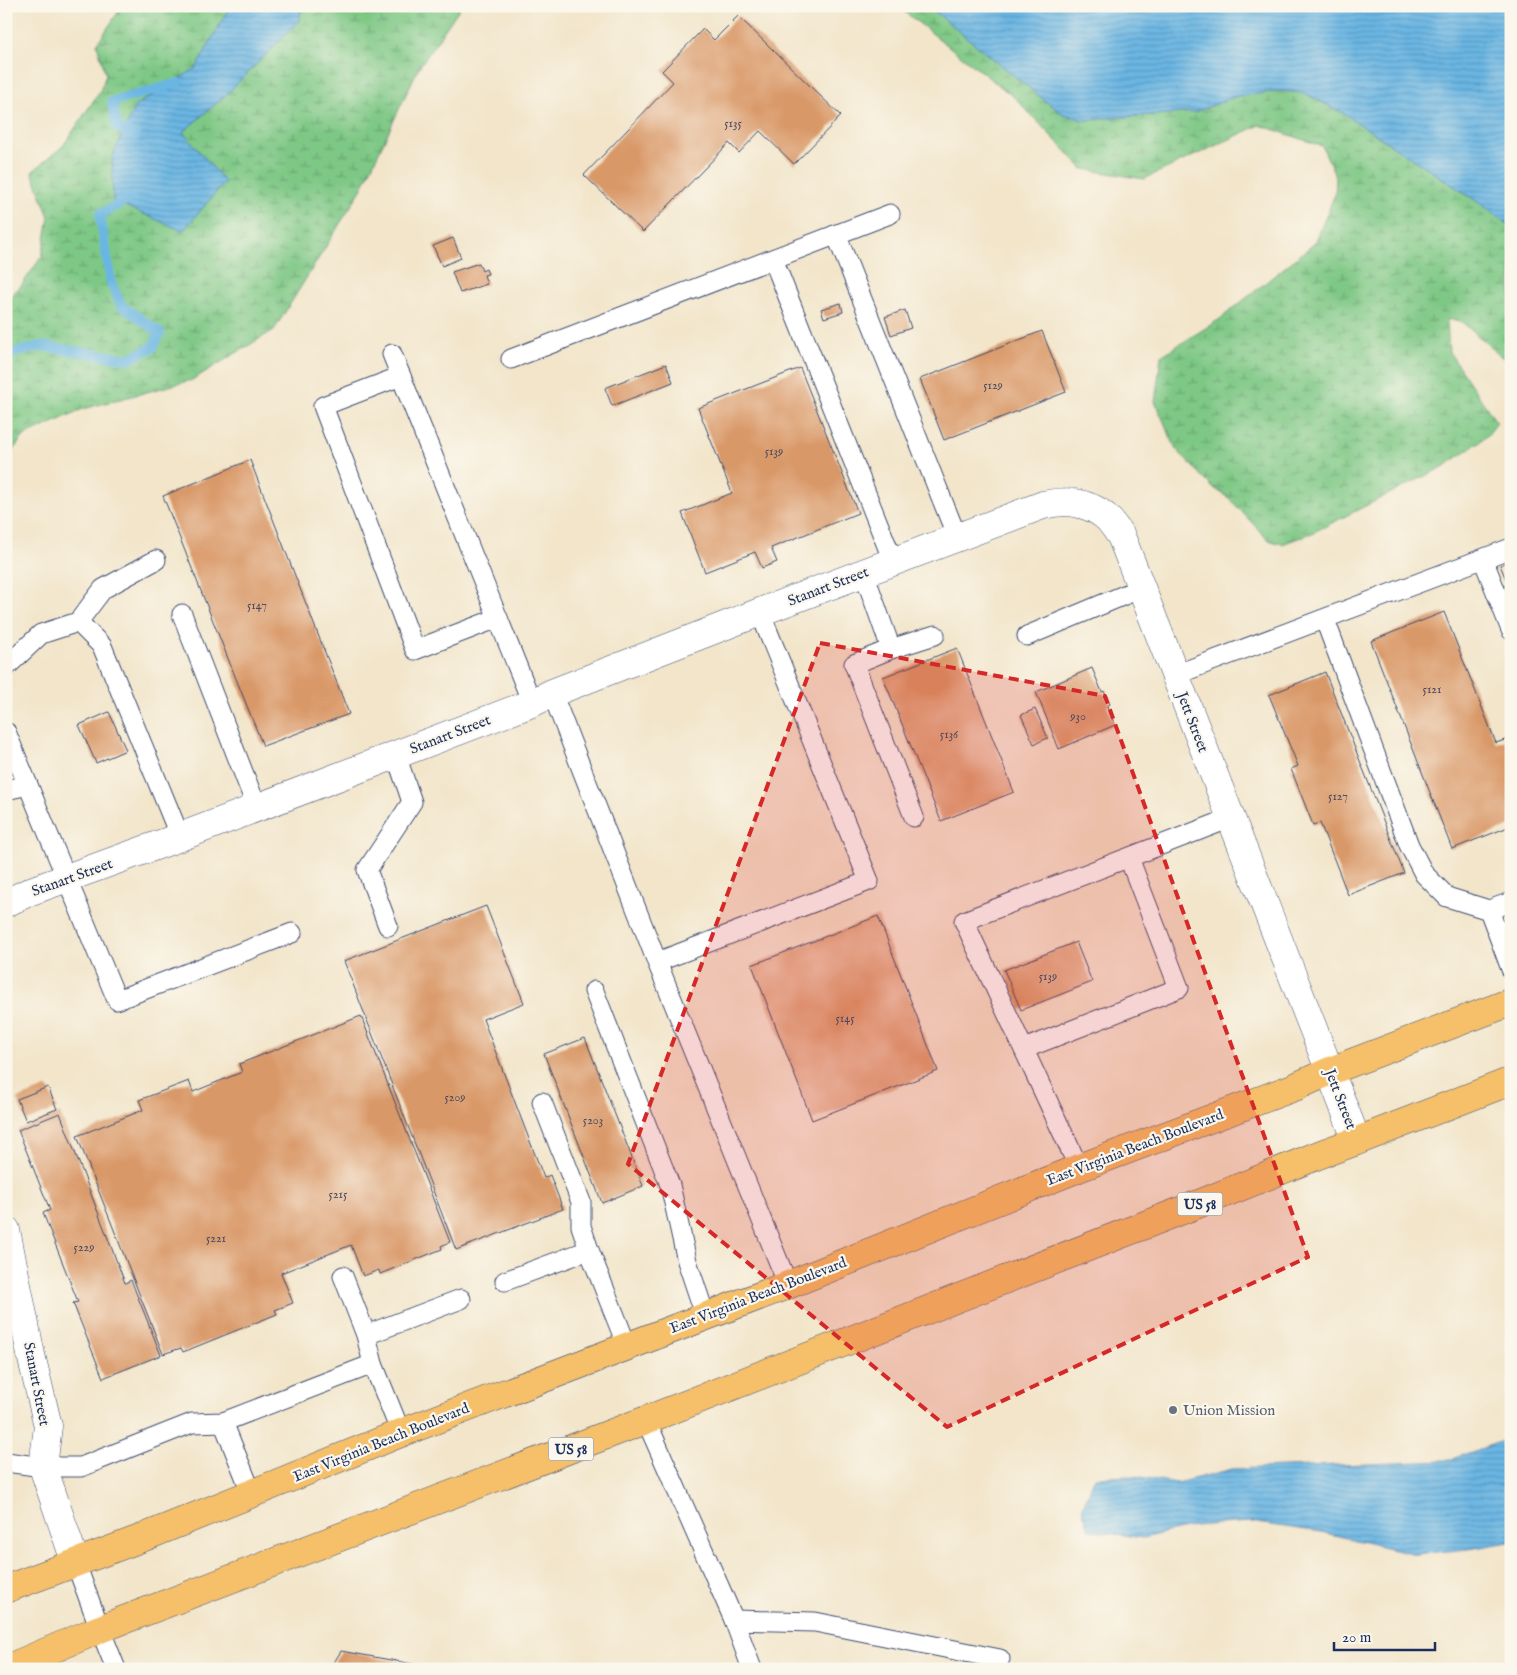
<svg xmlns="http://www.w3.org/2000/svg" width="1517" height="1675" font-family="'IM FELL English',serif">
<defs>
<pattern id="wetland-marsh" width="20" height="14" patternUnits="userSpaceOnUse" patternTransform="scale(1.25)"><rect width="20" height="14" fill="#7ec885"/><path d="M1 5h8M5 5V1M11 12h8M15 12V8" fill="none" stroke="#66a370"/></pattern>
<pattern id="water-rules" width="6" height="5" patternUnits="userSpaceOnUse" patternTransform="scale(1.25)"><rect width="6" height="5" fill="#6ab6e3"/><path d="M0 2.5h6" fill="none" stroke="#5694bb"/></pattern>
</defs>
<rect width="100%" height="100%" fill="#fbf7ec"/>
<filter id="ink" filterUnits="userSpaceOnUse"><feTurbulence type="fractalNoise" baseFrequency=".02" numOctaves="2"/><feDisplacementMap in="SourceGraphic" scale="10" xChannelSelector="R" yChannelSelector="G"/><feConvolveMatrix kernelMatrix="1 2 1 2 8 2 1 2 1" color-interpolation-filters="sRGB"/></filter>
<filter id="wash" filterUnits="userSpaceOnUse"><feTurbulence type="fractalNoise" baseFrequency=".0096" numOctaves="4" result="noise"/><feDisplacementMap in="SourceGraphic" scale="20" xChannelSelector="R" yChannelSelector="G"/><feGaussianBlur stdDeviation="1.12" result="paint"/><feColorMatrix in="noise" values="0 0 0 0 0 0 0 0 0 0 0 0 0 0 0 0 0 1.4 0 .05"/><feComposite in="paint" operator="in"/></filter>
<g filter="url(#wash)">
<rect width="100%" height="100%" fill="#f2e5ca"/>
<g fill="url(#wetland-marsh)" stroke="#4c7c72">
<path d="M122 6H230L197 68 135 106 182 132 227 94 299 21 302 6H461L418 69 361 190 274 330 192 380 83 409 24 436 6 459V300L21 286 42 256 49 217 32 172 63 146 100 91 106 75 97 44Z"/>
<path d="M897 6H925L938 14 1044 100 1063 114 1083 120 1195 112 1237 96 1281 91 1304 93 1343 113 1475 200 1511 226V365L1463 323 1447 319 1449 352 1497 423 1486 437 1445 466 1312 533 1282 544 1268 540 1229 498 1211 486 1176 449 1155 402 1161 356 1220 319 1315 243 1335 194 1336 177 1322 146 1260 125 1144 179 1083 169 1015 98Z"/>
</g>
<g fill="url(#water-rules)" stroke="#4272a0">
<path d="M230 6H302L299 21 227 94 183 132 225 182 183 231 113 201 112 158 135 106 196 68Z"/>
<path d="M925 6H1511V226L1475 200 1343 113 1304 93 1281 91 1237 96 1195 112 1083 120 1063 114 1044 100 938 14Z"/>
<path d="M1511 1438V1542H1509L1469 1549 1416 1554 1321 1532 1250 1522 1193 1526 1143 1538 1089 1530 1082 1509 1095 1477 1134 1476 1177 1483 1232 1469 1446 1461Z"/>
</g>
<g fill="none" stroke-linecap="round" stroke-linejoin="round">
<g stroke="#6ab6e3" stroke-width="10">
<path d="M136 136 117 127 112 102 178 83"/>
<path d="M6 355 41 346 128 359 153 347 160 333 121 305 111 283 100 214 131 198"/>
</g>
</g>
<g id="blocks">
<g fill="#d99868">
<path d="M738 16 841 116 794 164 760 131 739 153 729 143 643 232 584 175 673 82 662 71 703 29 714 40Z"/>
<path d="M453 238 461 258 442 266 433 246Z"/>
<path d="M479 263 482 271 486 269 488 274 484 275 487 284 460 293 452 272Z"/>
<path d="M841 303 843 312 824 318 821 309Z"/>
<path d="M905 310 911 328 891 335 885 317Z"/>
<path d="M1042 331 1066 392 944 440 920 379Z"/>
<path d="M666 364 673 382 612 406 605 388Z"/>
<path d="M800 368 858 513 771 548 777 562 762 568 755 552 705 572 682 513 732 493 698 408Z"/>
<path d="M250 460 349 714 263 746 163 496Z"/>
<path d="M1511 561V591L1500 565Z"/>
<path d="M1444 612 1496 743 1511 738V826L1452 849 1371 641Z"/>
<path d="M957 648 1014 792 941 821 883 677Z"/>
<path d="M1092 668 1102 692 1104 691 1110 704 1107 706 1115 725 1059 749 1036 692Z"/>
<path d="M1325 672 1404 873 1348 895 1320 823 1313 825 1291 769 1298 766 1269 695Z"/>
<path d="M1035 709 1048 738 1034 744 1021 715Z"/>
<path d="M109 712 126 750 96 763 79 725Z"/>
<path d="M486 906 524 1003 483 1019 544 1178 550 1175 563 1209 456 1250 344 961Z"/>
<path d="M878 916 938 1071 812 1120 752 965Z"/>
<path d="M1076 942 1092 982 1021 1010 1004 970Z"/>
<path d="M361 1016 450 1242 441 1246 442 1249 380 1274 379 1270 363 1276 351 1245 281 1273 293 1303 275 1310 277 1314 183 1352 181 1348 163 1354 77 1136 143 1110 139 1100 189 1081 193 1092 242 1072 239 1064Z"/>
<path d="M585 1038 643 1186 602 1203 544 1054Z"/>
<path d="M48 1087 57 1109 26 1121 17 1099Z"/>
<path d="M60 1113 125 1283 131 1280 161 1355 103 1378 73 1303 78 1302 43 1213 50 1210 18 1130Z"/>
<path d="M341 1651 435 1668V1669H330Z"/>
</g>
</g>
</g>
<g filter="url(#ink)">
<use href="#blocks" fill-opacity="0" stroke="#3b4a6e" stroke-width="1"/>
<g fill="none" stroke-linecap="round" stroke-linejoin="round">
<defs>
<g id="service">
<path d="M836 234 957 537"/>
<path d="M773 259 893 561"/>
<path d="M392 354 532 703"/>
<path d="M511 359 890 214"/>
<path d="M401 376 323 406 415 650 498 618"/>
<path d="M1483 559 1511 630"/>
<path d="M864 573 891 649"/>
<path d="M182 614 257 808"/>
<path d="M1325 620 1409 845 1424 874 1447 897 1489 910"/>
<path d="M78 622 103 589 156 560"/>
<path d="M1027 636 1141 588"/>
<path d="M6 667 41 634 78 622 102 646 180 837"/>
<path d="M1175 675 1511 548"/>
<path d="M552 693 657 962 788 1285"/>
<path d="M6 732 117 1000 292 933"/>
<path d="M6 790 28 785"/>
<path d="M914 817 854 664 891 649 935 635"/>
<path d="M1511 902 1489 910 1511 969"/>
<path d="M388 926 367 870 412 802 396 755"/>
<path d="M657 962 869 881 760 612"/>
<path d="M594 991 670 1185 687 1261 705 1315"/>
<path d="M1024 1049 1179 988 1129 858"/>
<path d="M542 1102 581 1202V1226L589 1250"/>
<path d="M1079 1168 964 921 1231 818"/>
<path d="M343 1276 366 1335 373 1364"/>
<path d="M505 1281 589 1250 627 1346"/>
<path d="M366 1335 461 1299"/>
<path d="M646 1420 734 1620 752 1669"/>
<path d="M223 1422 252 1494"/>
<path d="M6 1462 43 1467H81L192 1423 223 1422 373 1364 401 1433"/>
<path d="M76 1564 100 1629 116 1669"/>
<path d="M734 1620 815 1622 1000 1659"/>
</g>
<g id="minor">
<path d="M6 903 31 891 180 837 532 703 552 693 760 612 1043 505C1066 500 1087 501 1106 517 1112 522 1116 530 1121 536L1357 1141"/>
<path d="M6 1230 31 1355 48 1426 43 1467 76 1564"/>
</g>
<g id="primary">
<path d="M6 1589 142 1538 401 1433 788 1285 1079 1168 1295 1087 1330 1071 1511 1002"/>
<path d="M6 1669 100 1629 646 1420 1201 1203 1321 1154 1357 1141 1511 1081"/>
</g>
</defs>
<use href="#service" stroke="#3b4a6e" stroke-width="21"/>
<use href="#minor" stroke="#3b4a6e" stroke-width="29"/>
<use href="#primary" stroke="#3b4a6e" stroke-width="29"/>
<use href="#service" stroke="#fff" stroke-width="19"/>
<use href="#minor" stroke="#fff" stroke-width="28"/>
<use href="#primary" stroke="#f6c06b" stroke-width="28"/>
</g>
</g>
<path fill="#d62828" fill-opacity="0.2" stroke="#d62828" stroke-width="4" stroke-dasharray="10 6" stroke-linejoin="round" d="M820 643 1105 696 1308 1257 947 1427 628 1164Z"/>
<circle fill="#6b7280" stroke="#fbf7ec" stroke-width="2" cx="1173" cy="1410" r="5"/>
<g text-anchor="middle" stroke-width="4.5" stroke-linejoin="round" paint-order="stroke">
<g font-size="12" fill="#4a4960">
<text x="733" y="127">5135</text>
<text x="993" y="389">5129</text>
<text x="774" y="455">5139</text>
<text x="257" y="609">5147</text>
<text x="1432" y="693">5121</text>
<text x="1078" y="720">930</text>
<text x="949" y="738">5136</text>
<text x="1338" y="800">5127</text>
<text x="1048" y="980">5139</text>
<text x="845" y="1022">5145</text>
<text x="455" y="1101">5209</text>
<text x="593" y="1124">5203</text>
<text x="338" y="1198">5215</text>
<text x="216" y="1242">5221</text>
<text x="84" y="1251">5229</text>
</g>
<g fill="#fbf7ec" stroke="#5e6b89" stroke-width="1">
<rect x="1177.5" y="1192.5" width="45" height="23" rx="4"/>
<rect x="548.5" y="1437.5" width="45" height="23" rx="4"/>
</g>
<g font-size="14" font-weight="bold" fill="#1b2f5e">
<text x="1200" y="1209">US 58</text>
<text x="571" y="1454">US 58</text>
</g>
<g font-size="15" fill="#1b2f5e" stroke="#fbf7ec">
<text transform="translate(828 586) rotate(-21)" y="5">Stanart Street</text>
<text transform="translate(1193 722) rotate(69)" y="5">Jett Street</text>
<text transform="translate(450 734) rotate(-21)" y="5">Stanart Street</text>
<text transform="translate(72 877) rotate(-20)" y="5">Stanart Street</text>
<text transform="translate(1341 1099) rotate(69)" y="5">Jett Street</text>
<text transform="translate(1135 1147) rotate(-21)" y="5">East Virginia Beach Boulevard</text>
<text transform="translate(758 1295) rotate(-21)" y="5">East Virginia Beach Boulevard</text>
<text transform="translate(37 1384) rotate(79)" y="5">Stanart Street</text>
<text transform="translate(381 1442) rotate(-22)" y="5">East Virginia Beach Boulevard</text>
</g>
<g font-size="15" fill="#5b616d" stroke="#fbf7ec" text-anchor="start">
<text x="1183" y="1415">Union Mission</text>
</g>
</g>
<rect width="1517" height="1675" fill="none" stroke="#fbf7ec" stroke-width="25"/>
<path d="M1334 1642v8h101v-8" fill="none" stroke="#1b2f5e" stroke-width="2.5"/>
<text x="1342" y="1642" font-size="15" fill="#1b2f5e" stroke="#fbf7ec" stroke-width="4" paint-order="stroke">20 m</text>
</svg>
